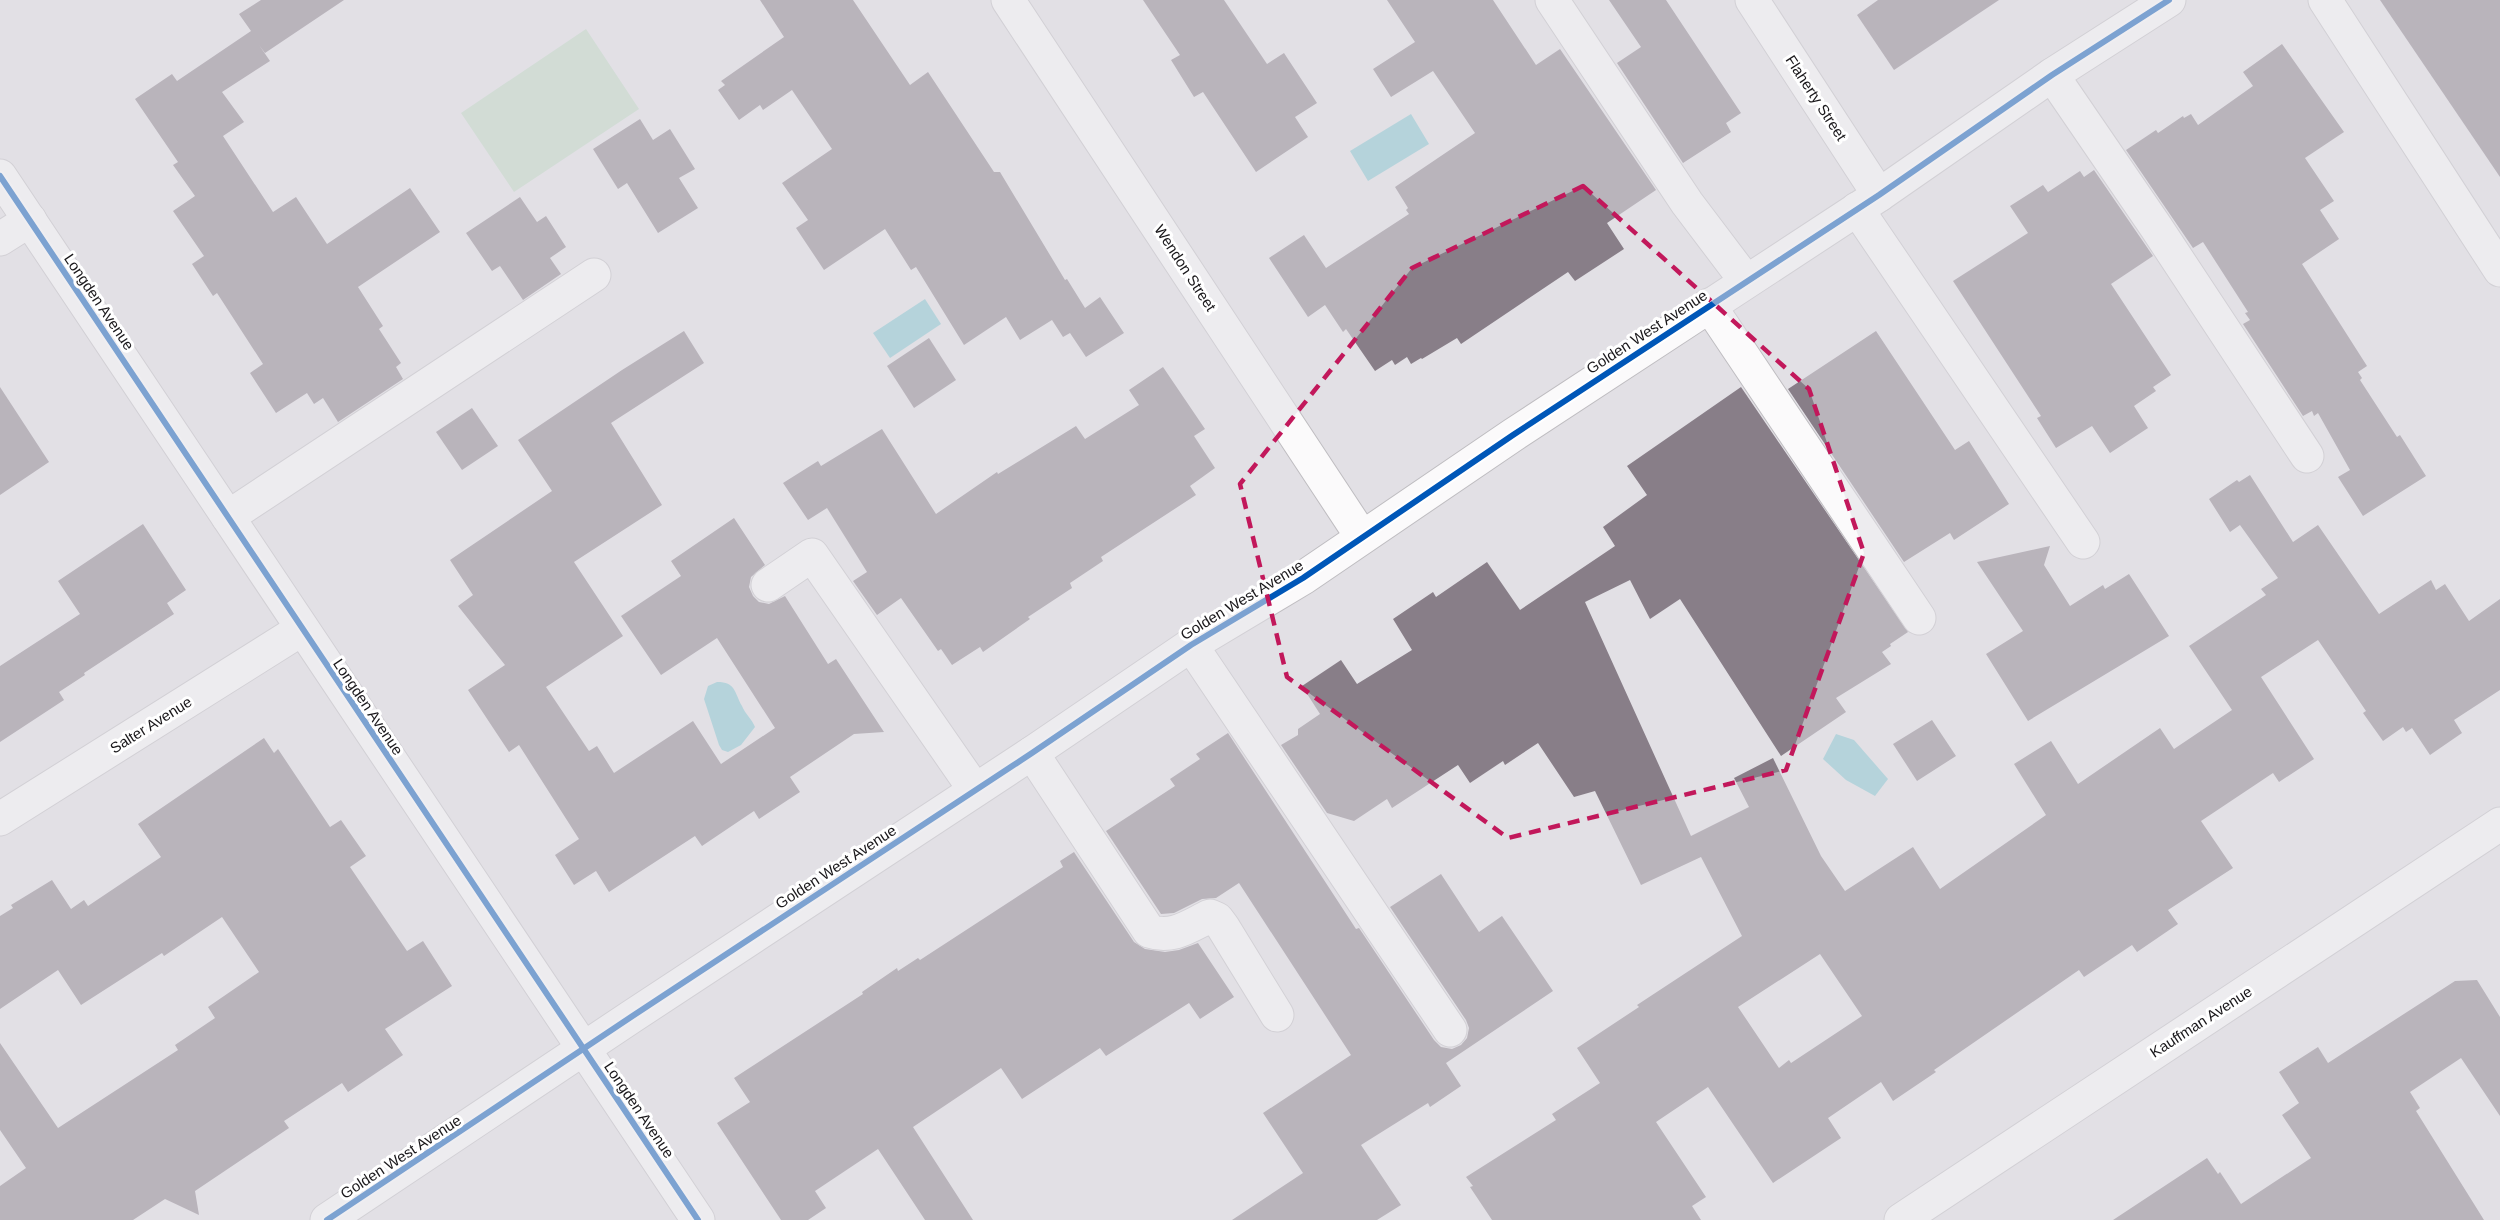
<svg xmlns="http://www.w3.org/2000/svg" width="2500" height="1220" font-family="Arial,sans-serif">
<rect width="100%" height="100%" fill="#e2e0e5"/>
<path fill="#bed7c2" d="M586 29 639 109 514 192 461 113Z"/>
<g fill="#7fc4cf">
<path d="M1411 114 1429 144 1368 181 1350 151Z"/>
<path d="M925 299 941 324 890 358 873 333Z"/>
<path d="M717 682C736 682 734 692 742 706 745 714 752 719 755 727L741 745 728 752 722 750 719 745 704 699 708 686Z"/>
<path d="M1836 734 1854 740 1888 779 1875 796 1846 780 1823 759Z"/>
</g>
<g fill="#887e88" fill-rule="evenodd">
<path d="M261 0H344L265 53 259 45 270 61 222 92 244 122 223 136 273 212 296 197 327 244 410 188 440 232 358 287 383 326 379 329 401 363 396 367 403 379 338 422 323 398 314 404 307 393 276 413 250 373 263 364 217 293 213 296 192 264 204 256 173 211 195 196 173 165 178 162 135 99 172 74 177 81 251 31 239 14Z"/>
<path d="M760 0H853L910 85 928 72 994 172H1000L1065 280 1067 279 1085 308 1100 297 1124 333 1086 357 1070 333 1063 337 1052 320 1020 340 1006 317 964 345 916 267 911 270 885 229 824 270 796 228 808 220 782 183 832 149 792 90 763 110 760 105 739 120 718 90 725 85 721 81 784 37Z"/>
<path d="M1143 0H1224L1267 64 1284 53 1317 103 1295 117 1308 137 1256 172 1203 92 1194 97 1171 60 1180 55Z"/>
<path d="M1387 0H1493L1536 65 1560 49 1656 190 1607 223 1624 249 1575 281 1568 272 1461 344 1457 338 1422 359 1421 358 1411 364 1407 357 1395 365 1392 360 1375 371 1346 329 1343 332 1325 305 1308 317 1269 258 1304 235 1326 268 1409 214 1406 210 1408 208 1395 187 1475 133 1433 71 1391 97 1373 69 1415 42Z"/>
<path d="M1609 0H1666L1741 113 1726 123 1731 132 1683 163 1617 63 1641 47Z"/>
<path d="M1878 0H1999L1894 70 1857 15Z"/>
<path d="M2380 0H2500V177Z"/>
<path d="M2282 44 2344 132 2305 158 2334 201 2320 210 2339 239 2302 264 2367 366 2358 372 2362 378 2360 380 2397 437 2400 435 2426 476 2363 516 2338 477 2350 470 2318 413 2314 416 2312 411 2303 416 2243 324 2250 320 2245 313 2248 312 2203 242 2193 248 2126 150 2156 130 2158 133 2183 116 2184 118 2191 114 2198 125 2253 86 2243 72Z"/>
<path d="M640 119 653 140 670 129 695 169 679 178 698 208 658 233 627 183 618 189 593 149Z"/>
<path d="M2094 170 2153 256 2111 284 2171 375 2153 387 2156 391 2134 406 2148 428 2110 453 2092 426 2056 448 2037 418 2041 416 1953 281 2028 233 2010 206 2043 185 2048 192 2080 171 2084 177Z"/>
<path d="M520 197 537 222 546 216 566 247 550 258 561 274 523 300 500 266 492 271 466 233Z"/>
<path d="M684 331 704 363 611 423 662 505 574 562 623 636 546 687 589 751 597 746 614 773 693 721 721 764 775 728 717 638 661 675 621 616 681 576 671 561 734 518 765 565 751 577 749 587 753 596 759 602 769 604 785 596 828 664 836 659 884 732 854 734 790 777 800 792 759 819 754 811 702 846 695 836 609 892 596 871 574 885 555 855 579 839 519 745 509 752 468 690 505 665 458 606 473 595 450 560 552 491 518 440 622 370Z"/>
<path d="M1876 331 1955 450 1969 441 2009 504 1954 540 1950 533 1904 562 1788 389Z"/>
<path d="M929 338 956 380 914 408 887 366Z"/>
<path d="M1163 367 1205 429 1194 436 1215 468 1190 486 1196 495 1101 557 1103 561 1070 583 1072 588 1028 617 1030 619 983 652 980 647 952 665 941 649 938 651 901 598 877 615 853 581 867 572 827 508 808 520 783 483 818 461 821 466 882 429 936 514 997 472 998 474 1076 426 1085 439 1139 405 1129 390Z"/>
<path d="M0 387 49 462 0 495Z"/>
<path d="M1741 387 1908 632 1890 644 1891 646 1882 652 1891 664 1836 698 1846 712 1781 756 1680 599 1650 619 1630 580 1585 602 1691 836 1749 807 1734 778 1773 758 1821 856 1845 891 1913 847 1940 889 2046 815 2014 764 2051 741 2078 784 2160 728 2174 749 2232 710 2189 646 2266 595 2261 589 2278 578 2240 525 2230 532 2209 499 2237 480 2239 482 2250 475 2293 542 2318 525 2379 614 2431 580 2436 590 2445 584 2469 621 2500 599V690L2454 720 2462 733 2430 755 2412 728 2406 732 2403 727 2383 741 2363 713 2366 711 2318 640 2261 677 2314 759 2279 782 2273 773 2201 821 2233 868 2168 910 2178 924 2137 952 2132 945 2084 977 2079 970 1934 1070 1936 1072 1893 1101 1881 1082 1828 1118 1841 1138 1773 1183 1708 1087 1656 1122 1706 1197 1692 1206 1701 1220H1492L1470 1187 1473 1186 1466 1177 1556 1120 1552 1114 1600 1083 1577 1048 1639 1007 1637 1005 1742 936 1701 857 1641 885 1595 791 1574 797 1538 743 1505 765 1503 761 1470 783 1458 765 1392 808 1387 799 1354 821 1327 813 1281 745 1298 735V729L1320 714 1302 686 1341 660 1357 684 1412 650 1393 619 1433 592 1436 597 1487 562 1520 610 1615 546 1603 527 1647 495 1627 466ZM1820 954 1862 1016 1791 1063 1789 1060 1779 1068 1738 1007Z"/>
<path d="M472 408 498 446 462 470 436 432Z"/>
<path d="M143 524 186 590 167 603 174 614 84 673 85 675 59 692 64 700 0 742V666L80 614 58 581Z"/>
<path d="M2050 546 2044 565 2070 606 2103 585 2105 589 2129 574 2169 636 2028 721 1986 654 2023 631 1977 562Z"/>
<path d="M1932 720 1956 756 1917 781 1893 744Z"/>
<path d="M1228 733 1356 929 1359 928 1434 1040 1441 1047 1452 1049 1461 1045 1467 1038 1469 1028 1466 1020 1390 907 1441 874 1479 932 1502 916 1553 991 1446 1063 1461 1086 1430 1107 1428 1103 1361 1145 1401 1205 1377 1220H1232L1303 1173 1263 1113 1351 1055 1239 883 1216 898 1202 899 1174 913 1161 914 1106 831 1175 786 1170 779 1200 759 1196 754Z"/>
<path d="M264 738 274 753 278 749 330 827 341 820 366 856 350 867 407 951 423 941 452 986 385 1029 403 1055 348 1092 342 1083 284 1121 289 1128 195 1191 199 1215 165 1199 133 1220H0V1186L26 1168 0 1130V1043L58 1128 178 1050 175 1045 215 1018 208 1007 259 972 222 917 164 956 162 953 81 1005 58 970 0 1009V916L13 908 11 905 52 880 71 909 84 900 88 906 161 857 138 824Z"/>
<path d="M1074 852 1134 942 1145 949 1165 952 1179 950 1198 943 1234 997 1200 1019 1189 1003 1106 1056 1100 1048 1022 1099 1001 1068 913 1127 973 1220H925L878 1149 815 1191 826 1208 808 1220H781L717 1123 750 1102 734 1078 863 994 862 992 897 968 898 971 918 958 920 960 1063 867 1060 861Z"/>
<path d="M2477 980 2500 1017V1116L2461 1058 2410 1092 2420 1108 2416 1111 2484 1220H2113L2207 1158 2218 1174 2220 1172 2241 1204 2311 1158 2282 1115 2299 1103 2279 1072 2318 1047 2328 1063 2455 981Z"/>
</g>
<g fill="none" stroke-linecap="round" stroke-linejoin="round">
<defs>
<g id="minor">
<path d="M1008 0 1362 537"/>
<path d="M1552 0 1687 203 1746 281"/>
<path d="M1752 0 1879 195"/>
<path d="M2325 0 2500 270"/>
<path d="M2052 75 2156 227 2307 456"/>
<path d="M0 176 698 1220"/>
<path d="M1857 209 2083 542"/>
<path d="M0 239 30 220"/>
<path d="M1709 305 1919 618"/>
<path d="M228 517 594 275"/>
<path d="M768 585 812 555 975 790"/>
<path d="M1191 645 1450 1030"/>
<path d="M1032 753 1149 931C1173 939 1189 926 1210 916L1217 919 1223 927 1277 1015"/>
<path d="M0 819 302 629"/>
<path d="M327 1220 631 1017 1032 753 1191 645 1303 578 1513 435 1879 195 2052 75 2169 0"/>
<path d="M1901 1220 2500 824"/>
</g>
</defs>
<use href="#minor" stroke="#bfbdc1" stroke-width="35"/>
<use href="#minor" stroke="#fbfafb" stroke-width="33"/>
<defs>
<g id="cycleway">
<path d="M0 176 698 1220"/>
<path d="M327 1220 631 1017 1032 753 1191 645 1303 578 1513 435 1879 195 2052 75 2169 0"/>
</g>
</defs>
<use href="#cycleway" stroke="#fff" stroke-width="10"/>
<use href="#cycleway" stroke="#0057b8" stroke-width="6"/>
</g>
<path d="M0 0H2500V1220H0ZM1583 186 1809 389 1864 553 1786 770 1508 838 1287 677 1240 484 1412 268Z" fill="#e2e0e5" fill-opacity=".55" fill-rule="evenodd"/>
<path fill="none" stroke="#c2185b" stroke-width="4.5" stroke-dasharray="12 8" stroke-linejoin="round" d="M1583 186 1809 389 1864 553 1786 770 1508 838 1287 677 1240 484 1412 268Z"/>
<g text-anchor="middle" stroke-width="6" stroke-linejoin="round" paint-order="stroke">
<g font-size="15" fill="#19171a" stroke="#fff">
<text transform="translate(1816 98) rotate(57)" y="5">Flaherty Street</text>
<text transform="translate(1185 268) rotate(57)" y="5">Wendon Street</text>
<text transform="translate(99 302) rotate(56)" y="5">Longden Avenue</text>
<text transform="translate(1647 332) rotate(-33)" y="5">Golden West Avenue</text>
<text transform="translate(1242 600) rotate(-31)" y="5">Golden West Avenue</text>
<text transform="translate(368 707) rotate(56)" y="5">Longden Avenue</text>
<text transform="translate(151 725) rotate(-32)" y="5">Salter Avenue</text>
<text transform="translate(836 867) rotate(-33)" y="5">Golden West Avenue</text>
<text transform="translate(2201 1022) rotate(-33)" y="5">Kauffman Avenue</text>
<text transform="translate(639 1110) rotate(56)" y="5">Longden Avenue</text>
<text transform="translate(401 1157) rotate(-33)" y="5">Golden West Avenue</text>
</g>
</g>
</svg>
